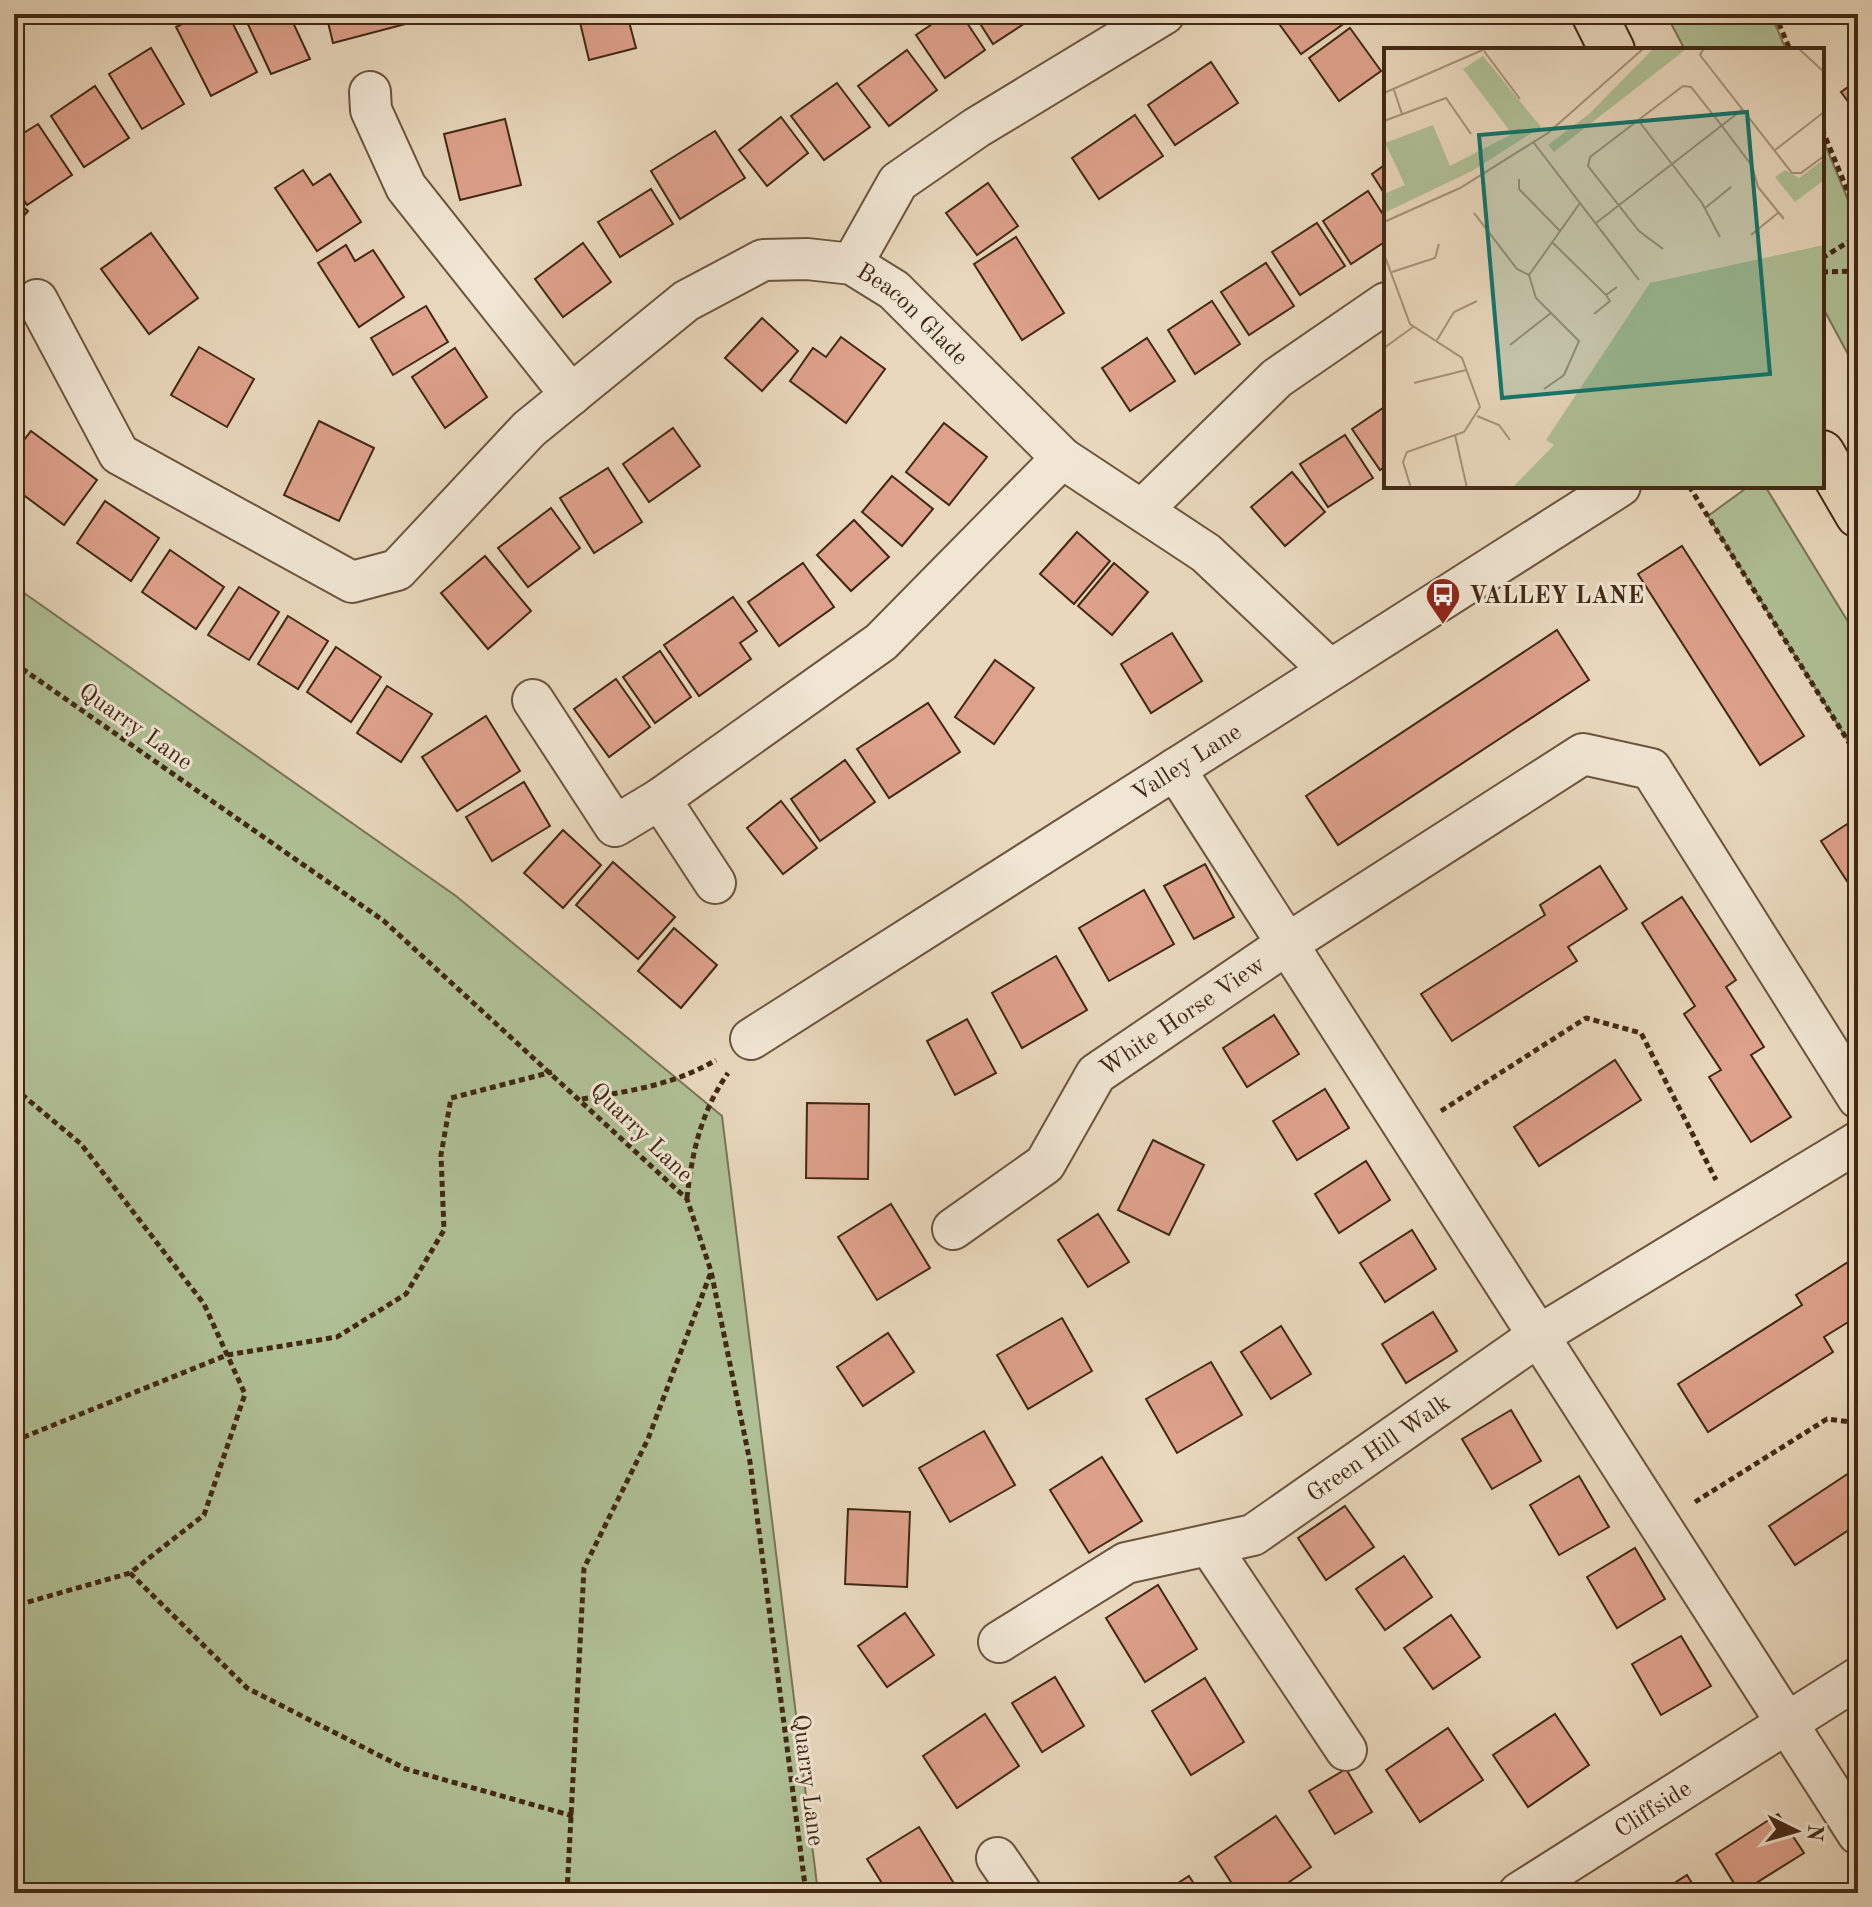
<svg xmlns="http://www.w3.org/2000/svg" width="1872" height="1907" font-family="'Old Standard TT',serif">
<rect width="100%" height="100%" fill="#e9d8bd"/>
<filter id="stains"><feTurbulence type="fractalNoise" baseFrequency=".0025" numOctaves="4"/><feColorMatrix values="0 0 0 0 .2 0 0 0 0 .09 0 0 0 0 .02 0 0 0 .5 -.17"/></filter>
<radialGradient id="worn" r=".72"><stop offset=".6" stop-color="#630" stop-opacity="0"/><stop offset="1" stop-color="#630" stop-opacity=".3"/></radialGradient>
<g fill="#b0c096" stroke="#797455" stroke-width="2">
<path d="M1666 14H1771L1786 50H1685Z"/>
<path d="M1822 137 1858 224V373L1822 306Z"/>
<path d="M1749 486H1765L1858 638V757L1708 516Z"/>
<path d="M14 586 456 896 722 1116 818 1893H14Z"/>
</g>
<g fill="#dea18c" stroke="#422814" stroke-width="2">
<path d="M202 14H228L257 72 211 96 176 27Z"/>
<path d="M254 14H289L310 59 271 74 245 18Z"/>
<path d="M326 14H411L413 22 333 43Z"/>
<path d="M578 14H627L636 48 589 60Z"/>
<path d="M947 14H961L985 50 945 78 916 35Z"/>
<path d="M974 14H1039L993 44Z"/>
<path d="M1272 14H1334L1342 25 1301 54Z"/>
<path d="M1350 28 1381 71 1339 101 1309 58Z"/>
<path d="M151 48 184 104 142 129 109 74Z"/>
<path d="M907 50 937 90 889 126 858 86Z"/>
<path d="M1211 62 1238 103 1175 145 1148 105Z"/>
<path d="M1858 80V115L1841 92Z"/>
<path d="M837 83 870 127 824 160 791 116Z"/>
<path d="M95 86 129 138 84 167 51 116Z"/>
<path d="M1135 115 1163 156 1099 199 1072 158Z"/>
<path d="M781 117 808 153 767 186 739 150Z"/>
<path d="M505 119 521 185 460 200 444 134Z"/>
<path d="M38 124 72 175 27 205 14 184V139Z"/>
<path d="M715 131 745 178 680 219 651 171Z"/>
<path d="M1386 164V196L1372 174Z"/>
<path d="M303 170 313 185 330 174 361 222 317 251 275 188Z"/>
<path d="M988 183 1018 226 977 255 946 213Z"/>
<path d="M651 189 673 224 620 257 598 222Z"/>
<path d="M1368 191 1386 219V241L1351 264 1323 221Z"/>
<path d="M14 199 28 211 14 227Z"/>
<path d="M1317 223 1345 266 1300 295 1272 252Z"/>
<path d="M151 233 198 298 149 334 101 269Z"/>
<path d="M1016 237 1064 313 1022 340 974 264Z"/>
<path d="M583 243 611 282 563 317 535 279Z"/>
<path d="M346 245 355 261 373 250 404 297 359 327 318 263Z"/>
<path d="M1266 263 1294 306 1249 335 1221 292Z"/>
<path d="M1212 301 1240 344 1195 374 1168 330Z"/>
<path d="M426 306 448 342 393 375 371 338Z"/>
<path d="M762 318 798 351 762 391 725 358Z"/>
<path d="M841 337 885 369 846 423 790 381 813 348 826 357Z"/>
<path d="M1147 338 1175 381 1130 411 1102 368Z"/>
<path d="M199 347 254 379 227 427 171 395Z"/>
<path d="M455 348 487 397 445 428 412 377Z"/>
<path d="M1386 406V466L1380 470 1352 429Z"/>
<path d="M319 421 374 448 339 521 284 495Z"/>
<path d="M944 423 987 457 949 505 906 472Z"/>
<path d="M673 428 700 466 649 502 623 464Z"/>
<path d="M31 431 97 480 64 525 14 488V453Z"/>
<path d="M1345 435 1373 478 1328 507 1300 464Z"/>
<path d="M608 468 642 522 594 553 560 498Z"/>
<path d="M1292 472 1325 512 1285 546 1251 507Z"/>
<path d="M892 476 933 509 902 546 862 512Z"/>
<path d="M105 501 159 538 131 581 77 543Z"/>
<path d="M551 508 580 548 528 587 498 548Z"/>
<path d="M854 520 889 557 851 591 817 555Z"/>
<path d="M1077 532 1110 561 1074 604 1040 574Z"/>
<path d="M1682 546 1804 736 1760 765 1638 574Z"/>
<path d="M170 550 224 587 196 629 142 592Z"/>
<path d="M485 556 531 611 488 649 441 593Z"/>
<path d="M803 563 834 607 779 646 748 602Z"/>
<path d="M1114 563 1148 592 1112 635 1078 606Z"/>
<path d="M239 587 279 612 249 660 208 635Z"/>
<path d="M733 597 757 631 740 643 751 659 699 696 664 645Z"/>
<path d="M288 616 328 641 298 689 258 664Z"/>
<path d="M1557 630 1589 680 1338 845 1306 796Z"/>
<path d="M1172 633 1202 681 1151 713 1121 664Z"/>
<path d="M336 647 381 677 351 722 307 692Z"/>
<path d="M660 651 691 697 655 723 623 677Z"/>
<path d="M995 660 1034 688 994 744 955 717Z"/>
<path d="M616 679 650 727 609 757 574 709Z"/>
<path d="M387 686 432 714 401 762 357 733Z"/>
<path d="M928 703 960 752 889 798 857 749Z"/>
<path d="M486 716 520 771 457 811 422 757Z"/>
<path d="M845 760 875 802 820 841 791 799Z"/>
<path d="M524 782 550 826 492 861 466 817Z"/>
<path d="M781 801 817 848 783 874 747 828Z"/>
<path d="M1858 817V898L1821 841Z"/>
<path d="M563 830 601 865 563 908 524 873Z"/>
<path d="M613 862 675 917 638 959 576 905Z"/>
<path d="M1205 864 1234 917 1194 939 1164 886Z"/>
<path d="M1600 866 1627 909 1568 947 1577 961 1452 1041 1421 994 1545 915 1540 905Z"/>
<path d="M1144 890 1174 944 1109 981 1079 928Z"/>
<path d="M1682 897 1736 980 1726 987 1764 1047 1751 1055 1791 1117 1751 1142 1709 1077 1721 1070 1684 1014 1695 1006 1642 923Z"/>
<path d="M674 928 717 965 681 1008 638 971Z"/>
<path d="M1056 956 1087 1010 1022 1048 992 993Z"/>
<path d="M1274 1015 1299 1054 1247 1087 1223 1048Z"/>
<path d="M967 1019 996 1073 955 1095 927 1041Z"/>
<path d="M1615 1060 1641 1100 1539 1166 1514 1127Z"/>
<path d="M1325 1089 1349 1128 1297 1160 1273 1121Z"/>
<path d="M807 1103 869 1104 868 1179 806 1178Z"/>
<path d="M1153 1140 1204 1165 1169 1235 1118 1210Z"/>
<path d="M1366 1161 1390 1200 1339 1233 1315 1194Z"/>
<path d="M891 1204 930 1268 877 1300 838 1237Z"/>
<path d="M1098 1214 1129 1262 1088 1287 1058 1240Z"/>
<path d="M1412 1230 1436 1269 1385 1302 1360 1263Z"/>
<path d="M1856 1257 1858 1316 1824 1337 1833 1352 1708 1432 1678 1384 1802 1305 1796 1295Z"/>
<path d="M1433 1312 1457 1351 1406 1383 1382 1344Z"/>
<path d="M1062 1318 1092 1371 1028 1409 997 1355Z"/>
<path d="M1281 1326 1311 1374 1271 1399 1241 1352Z"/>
<path d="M888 1333 914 1372 863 1406 837 1367Z"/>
<path d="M1211 1362 1242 1415 1177 1453 1146 1399Z"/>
<path d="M1511 1410 1541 1461 1492 1489 1462 1439Z"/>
<path d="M984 1431 1015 1485 950 1522 919 1468Z"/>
<path d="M1102 1457 1142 1521 1089 1553 1050 1490Z"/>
<path d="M1858 1467V1524L1795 1565 1769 1526Z"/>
<path d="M1579 1476 1609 1527 1559 1555 1530 1505Z"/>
<path d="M1345 1506 1374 1547 1326 1580 1298 1538Z"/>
<path d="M848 1509 910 1512 907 1587 845 1584Z"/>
<path d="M1635 1548 1665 1599 1617 1628 1587 1577Z"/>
<path d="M1404 1556 1432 1597 1385 1630 1356 1589Z"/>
<path d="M1158 1585 1197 1649 1145 1682 1106 1618Z"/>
<path d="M905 1613 934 1655 887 1687 858 1646Z"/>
<path d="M1451 1615 1480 1657 1433 1689 1404 1648Z"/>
<path d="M1681 1636 1711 1686 1661 1715 1632 1664Z"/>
<path d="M1055 1677 1084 1726 1042 1752 1012 1703Z"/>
<path d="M1205 1678 1244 1742 1191 1775 1152 1711Z"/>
<path d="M985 1714 1019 1766 957 1808 923 1756Z"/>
<path d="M1555 1714 1589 1765 1528 1807 1493 1755Z"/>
<path d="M1448 1728 1483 1780 1420 1822 1386 1770Z"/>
<path d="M1346 1769 1372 1812 1335 1834 1309 1791Z"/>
<path d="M1778 1814 1804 1853 1740 1893 1716 1854Z"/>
<path d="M1276 1816 1311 1867 1273 1893H1238L1215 1857Z"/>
<path d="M919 1827 958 1890 954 1893H888L867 1859Z"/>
<path d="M1687 1875 1698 1893H1659Z"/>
<path d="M1189 1876 1200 1893H1163Z"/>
</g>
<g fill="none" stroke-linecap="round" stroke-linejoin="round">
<defs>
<g id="street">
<path d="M370 92 371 110 406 187 571 395"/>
<path d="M852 264 898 182 976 128 1164 14"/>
<path id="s1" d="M37 300 119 454 352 582 397 570 529 429 686 301 763 260 807 259 852 264 894 290 1062 458 1206 553 1330 670"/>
<path d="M1142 510 1277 378 1386 303"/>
<path d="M533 700 615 826 660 799"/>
<path d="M1175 769 1858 1834"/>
<path d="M715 883 660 799 881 642 1062 458"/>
<path id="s2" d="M751 1039 1620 486"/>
<path id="s3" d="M953 1229 1045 1164 1096 1074 1287 944 1583 754 1651 769 1858 1098"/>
<path d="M1209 1545 1346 1750"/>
<path id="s4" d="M999 1642 1126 1563 1253 1535 1538 1336 1858 1142"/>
<path d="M997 1858 1021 1893"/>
<path id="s5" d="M1519 1893 1858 1678"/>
</g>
<g id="primary">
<path d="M1594 14 1612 50"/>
<path d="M1822 453 1858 515"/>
</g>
</defs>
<use href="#street" stroke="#6c543e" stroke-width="44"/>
<use href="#primary" stroke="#422814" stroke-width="48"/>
<g stroke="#422814" stroke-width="5" stroke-dasharray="6 4" stroke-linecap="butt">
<path d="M1775 14 1790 50"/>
<path d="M1822 129 1858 216"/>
<path d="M1822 258 1858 236"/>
<path d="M1822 272 1858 271"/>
<path d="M1689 486 1858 757"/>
<path d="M14 663 384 921 687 1199 711 1271 750 1462 806 1893"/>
<path d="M14 1088 81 1144 204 1304 245 1394 204 1515 130 1573 14 1606"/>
<path d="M582 1099C630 1091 674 1085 716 1060"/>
<path d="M1441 1111 1586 1018 1641 1033 1716 1180"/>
<path d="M687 1198C692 1152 701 1112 728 1073"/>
<path d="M14 1441 227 1355 337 1337 406 1294 444 1230 441 1155 451 1098 552 1072"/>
<path d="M1695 1502 1827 1419 1858 1423"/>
<path d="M130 1573 247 1688 406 1769 573 1816"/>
<path d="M567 1893 584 1568 648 1439 711 1272"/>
</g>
<use href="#street" stroke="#f1e6d4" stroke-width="40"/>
<use href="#primary" stroke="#e9d8bd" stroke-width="44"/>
</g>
<defs>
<symbol id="bus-pin" viewBox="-11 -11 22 30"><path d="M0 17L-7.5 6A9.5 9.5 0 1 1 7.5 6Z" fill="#8f2418" stroke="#f1e6d4"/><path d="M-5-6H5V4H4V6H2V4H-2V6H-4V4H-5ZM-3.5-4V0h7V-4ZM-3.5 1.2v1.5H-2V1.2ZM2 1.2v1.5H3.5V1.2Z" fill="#fff"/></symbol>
</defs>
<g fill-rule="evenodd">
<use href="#bus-pin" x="1423" y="575" width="40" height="54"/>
</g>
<g text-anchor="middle" stroke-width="6" stroke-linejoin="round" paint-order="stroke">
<g font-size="24" fill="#422814" stroke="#f1e6d4">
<text dy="8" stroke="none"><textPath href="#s1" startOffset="1138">Beacon Glade</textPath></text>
<text transform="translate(136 726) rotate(35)" y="8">Quarry Lane</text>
<text dy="8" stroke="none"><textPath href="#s2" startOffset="516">Valley Lane</textPath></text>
<text dy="8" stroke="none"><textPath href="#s3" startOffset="320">White Horse View</textPath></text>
<text transform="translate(642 1132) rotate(44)" y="8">Quarry Lane</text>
<text dy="8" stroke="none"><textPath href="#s4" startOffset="432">Green Hill Walk</textPath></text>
<text transform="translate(809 1780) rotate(83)" y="8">Quarry Lane</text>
<text dy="8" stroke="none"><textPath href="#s5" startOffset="158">Cliffside</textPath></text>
</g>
<g font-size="24" font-weight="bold" fill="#422814" stroke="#f1e6d4" text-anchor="start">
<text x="1469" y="603">VALLEY LANE</text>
</g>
</g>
<g transform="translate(1384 48)">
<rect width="440" height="440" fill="#e9d8bd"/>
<path d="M270 0 301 2 170 104 164 97 205 66ZM99 8 157 79 88 123 0 165V146L21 137 1 95 49 77 66 118 128 86 79 21ZM440 111V132L411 154 391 129 401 122 415 130ZM440 197V440H128L170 397 162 392 266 235Z" fill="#b0c096"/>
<path fill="none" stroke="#a69279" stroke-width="2" d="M320 0 316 7 408 125H417L440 108M414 0 440 24M100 3 136 51M10 42 18 66M0 45 103 0M254 72 318 155 336 189M0 73 62 50 87 86M150 95 255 232M391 102 440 64M135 131V141L176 183M320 161 347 139M90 165 133 221 145 227M0 174 76 140 164 85 260 0M212 175 359 61M367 187 395 164M169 195 222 247 233 239M279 201 255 183 204 118 206 109 299 38 307 39 338 78 368 118 374 139 400 171M0 206 26 276 78 310 96 359 80 384 23 404 19 414 27 440M8 224 51 210 55 196M210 266 226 253 222 247M53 292 70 264 93 253M126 297 167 265M0 300 29 279M30 335 82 322M160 341 180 327 195 293 152 250 145 227 196 155M93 368 115 377 126 392M71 387 83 440"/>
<path fill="#0f766e" fill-opacity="0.15" stroke="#0f766e" stroke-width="4" d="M363 64 386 326 118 350 95 87Z"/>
<rect width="440" height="440" fill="none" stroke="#422814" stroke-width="4"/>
</g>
<rect width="1872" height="1907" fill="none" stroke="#e9d8bd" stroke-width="48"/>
<rect x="16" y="16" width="1840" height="1875" fill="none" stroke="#422814" stroke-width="4"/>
<rect x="24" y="24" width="1824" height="1859" fill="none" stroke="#422814" stroke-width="2"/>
<g transform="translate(1796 1831) rotate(95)" stroke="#f1e6d4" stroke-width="6" paint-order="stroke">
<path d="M0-6L14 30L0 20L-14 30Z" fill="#422814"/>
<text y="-12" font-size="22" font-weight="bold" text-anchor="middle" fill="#422814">N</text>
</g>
<rect width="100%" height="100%" filter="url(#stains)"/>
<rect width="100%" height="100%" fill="url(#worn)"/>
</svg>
